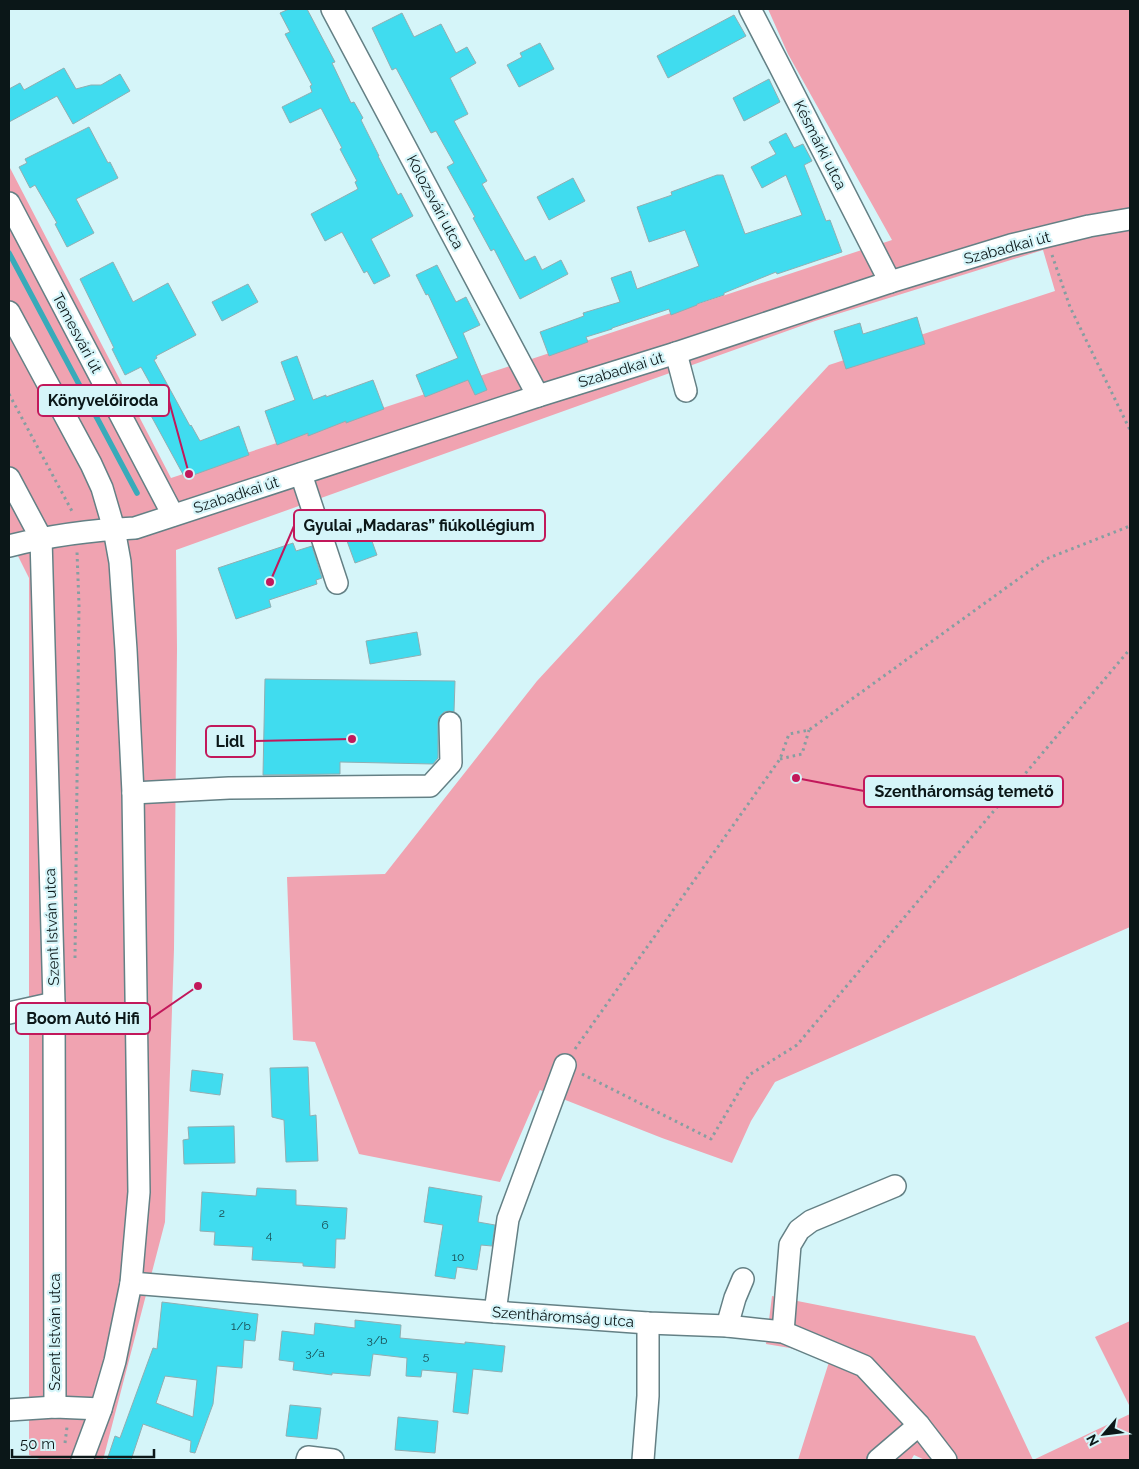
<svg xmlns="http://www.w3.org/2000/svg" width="1139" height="1469" font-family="Raleway,sans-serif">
<rect width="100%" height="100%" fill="#d5f5f9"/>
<g fill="#f0a3b1">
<path d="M768 9H1130V927L775 1082 751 1121 732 1163 662 1138 540 1090 500 1182 359 1154 315 1042 293 1040 287 877 385 874 537 681 829 365 1055 291 1043 250 815 321 176 550 177 649 174 949 165 1222 103 1460H42L29 1455V578L9 538V166L171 478 892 240 788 54Z"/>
<path d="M772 1296 975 1336 1033 1460 1130 1414V1460H925L914 1455 911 1460H798L829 1362 790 1348 766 1344Z"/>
<path d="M1130 1321V1407L1095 1337Z"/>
</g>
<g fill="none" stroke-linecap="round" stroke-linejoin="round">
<path stroke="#38abba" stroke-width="5.5" d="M9 253 137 493"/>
</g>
<g fill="#40dcef" stroke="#90aeb2" fill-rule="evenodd">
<path d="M289 9H307L335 62 332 63 351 103 354 102 363 118 361 120 379 156H378L398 195 401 193 413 216 371 239 390 276 374 284 367 271 364 273 342 232 325 241 311 214 358 189 355 182 357 181 340 149 342 148 321 108 290 123 282 107 312 92 310 86 312 85 285 34 290 32 280 13Z"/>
<path d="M402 13 414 37 441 24 456 53 467 47 476 63 450 78 468 114 454 121 487 181 482 184 525 261 535 256 542 270 561 260 568 274 520 299 494 249 491 251 473 218 475 217 447 167 454 163 436 131 431 133 396 68 392 70 372 28Z"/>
<path d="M734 15 746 36 668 78 657 56Z"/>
<path d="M540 43 554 69 519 87 507 65 522 57 520 53Z"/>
<path d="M64 68 76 89 91 85H101L120 74 130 91 73 124 57 96 9 122V89L20 83 24 90Z"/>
<path d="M769 79 780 102 744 121 733 98Z"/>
<path d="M89 127 108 163 110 162 118 178 76 199 94 233 67 247 55 224 57 223 35 185 30 188 19 167 27 163 25 159Z"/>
<path d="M786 133 794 148 803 144 812 161 804 165 826 221 830 220 842 252 777 274 776 272 724 293V295L697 304V305L671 315 669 309 612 328V329L586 337 588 342 549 356 540 332 584 316 583 313 620 302 611 278 631 271 637 289 699 266 685 230 649 242 637 207 672 195 671 192 717 175H723L745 234 802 215 786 175 762 188 751 167 776 154 769 142Z"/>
<path d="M573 178 585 201 549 220 537 197Z"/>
<path d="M113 262 133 302 168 283 196 335 156 356 157 358 154 360 190 426 191 425 200 441 239 426 249 455 185 478 143 401 156 394 141 367 125 375 112 349 114 348 80 279Z"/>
<path d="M437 265 456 302 466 297 480 325 463 333 487 390 475 395 468 380 425 397 416 375 458 358 428 294 426 295 416 275Z"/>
<path d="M248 284 258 302 222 321 212 302Z"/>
<path d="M917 317 925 344 846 369 834 331 860 323 863 334Z"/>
<path d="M297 356 313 400 326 395V397L373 380 384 409 346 423V421L308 436V433L277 445 265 411 295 400 281 362Z"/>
<path d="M369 533 377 555 355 563 347 541Z"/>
<path d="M293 543 296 551 312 546 322 578 316 580 317 584 269 600 271 607 236 619 218 568Z"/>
<path d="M417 632 421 655 370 664 366 641Z"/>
<path d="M265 679 455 681 454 712 449 711 444 712 439 717 438 723V758L433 764 340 762V774L263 775Z"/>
<path d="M308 1067 310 1116 316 1115 318 1161 286 1162 284 1120 272 1117 270 1068Z"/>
<path d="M192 1070 223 1074 220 1095 190 1091Z"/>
<path d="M234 1126 235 1163 184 1164 183 1140 189 1139 188 1127Z"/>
<path d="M429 1187 482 1196 478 1222 495 1225 492 1246 481 1245 477 1270 457 1267 455 1279 435 1276 443 1225 424 1222Z"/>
<path d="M257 1188 296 1190V1205L347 1208 345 1239H336L335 1268 303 1266V1263L252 1260 253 1247 214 1245 215 1232 200 1231 202 1192 256 1196Z"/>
<path d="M162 1302 258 1314 255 1341 244 1340 242 1368 217 1366 213 1404 195 1453 190 1452 191 1441 143 1424 131 1460H107L115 1436 120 1438 153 1348 157 1349ZM165 1376 197 1380 193 1417 156 1403Z"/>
<path d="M355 1320 401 1325 400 1338 465 1344V1342L505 1346 502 1372 473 1369 468 1414 453 1412 457 1373 422 1370 421 1377 406 1376 407 1358 373 1354 370 1376 332 1373V1375L293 1370 294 1362 279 1360 282 1331 314 1335 315 1323 355 1328Z"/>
<path d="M290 1405 321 1408 317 1439 286 1436Z"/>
<path d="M398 1417 438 1421 435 1453 395 1450Z"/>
</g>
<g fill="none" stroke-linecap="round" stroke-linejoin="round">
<defs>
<g id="minor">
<path d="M332 9 538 396"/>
<path d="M750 9 779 65 890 282"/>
<path d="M9 203 173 515"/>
<path d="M9 312 91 464 102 488 114 529 120 562 126 650 133 793 139 1192 131 1283 115 1361 101 1409 82 1460"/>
<path d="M676 353 686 391"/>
<path d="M301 474 337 583"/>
<path d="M9 478 41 538 54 1003 55 1407"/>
<path d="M9 546C52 535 91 530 135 528L538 396 676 353 890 282 1011 245 1089 226 1130 219"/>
<path d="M133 793 229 788 430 786 451 763 450 723"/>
<path d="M9 1013 54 1003"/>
<path d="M131 1283 495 1312 648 1323 727 1326 783 1332 864 1366 919 1425 946 1460"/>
<path d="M495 1312 508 1219 565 1065"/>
<path d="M727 1326 735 1298 743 1279"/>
<path d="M783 1332 790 1245 799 1230 811 1221 895 1186"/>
<path d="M9 1410 55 1407 101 1409"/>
<path d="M307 1460 308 1457 333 1460"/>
<path d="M643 1460 648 1396V1323"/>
<path d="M878 1460 919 1425"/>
</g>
</defs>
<use href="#minor" stroke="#648085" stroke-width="24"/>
<g stroke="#869ea1" stroke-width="3" stroke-dasharray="2.5 4" stroke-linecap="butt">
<path d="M1052 255 1070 307 1130 430"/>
<path d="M9 394 73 513"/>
<path d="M780 759 802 754 809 730"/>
<path d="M75 958 79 605 77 552"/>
<path d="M575 1049 780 759 789 734 809 730 1046 559 1130 526"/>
<path d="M582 1074 711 1139 749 1075 797 1045 1130 649"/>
<path d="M65 1443 67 1427"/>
</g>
<use href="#minor" stroke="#fff" stroke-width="21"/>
</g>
<g text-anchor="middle" stroke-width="4.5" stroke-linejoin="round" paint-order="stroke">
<g font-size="12" fill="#18484e">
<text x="222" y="1217">2</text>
<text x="325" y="1229">6</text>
<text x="269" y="1239">4</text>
<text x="458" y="1261">10</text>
<text x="241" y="1330">1/b</text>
<text x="377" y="1344">3/b</text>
<text x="315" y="1357">3/a</text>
<text x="426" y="1360">5</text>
</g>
<g font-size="15" fill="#0b1718" stroke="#d5f5f9">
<text transform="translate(820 145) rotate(63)" y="5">Késmárki utca</text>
<text transform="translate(435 202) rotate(62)" y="5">Kolozsvári utca</text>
<text transform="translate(1007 248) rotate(-15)" y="5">Szabadkai út</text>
<text transform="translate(77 333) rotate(62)" y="5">Temesvári út</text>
<text transform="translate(621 370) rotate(-17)" y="5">Szabadkai út</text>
<text transform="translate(236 495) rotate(-18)" y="5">Szabadkai út</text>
<text transform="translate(52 927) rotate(-92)" y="5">Szent István utca</text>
<text transform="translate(563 1317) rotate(4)" y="5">Szentháromság utca</text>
<text transform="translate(55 1332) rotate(-90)" y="5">Szent István utca</text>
</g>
</g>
<path fill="none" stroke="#c2185b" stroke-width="2" d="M189 474L169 401M270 582L294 526M352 739L255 741M796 778L864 791M198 986L150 1019"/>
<g fill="#c2185b" stroke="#d5f5f9" stroke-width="2">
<circle cx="189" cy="474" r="5"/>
<circle cx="270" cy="582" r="5"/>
<circle cx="352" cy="739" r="5"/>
<circle cx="796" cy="778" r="5"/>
<circle cx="198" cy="986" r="5"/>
</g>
<g fill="#d5f5f9" stroke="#c2185b" stroke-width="2">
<rect x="38" y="385" width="131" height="31" rx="5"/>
<rect x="294" y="510" width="251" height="31" rx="5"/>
<rect x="206" y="726" width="49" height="31" rx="5"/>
<rect x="864" y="776" width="199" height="31" rx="5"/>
<rect x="16" y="1003" width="134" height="31" rx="5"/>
</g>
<g font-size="16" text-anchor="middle" font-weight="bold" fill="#0b1718">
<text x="103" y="406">Könyvelőiroda</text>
<text x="419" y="531">Gyulai „Madaras” fiúkollégium</text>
<text x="230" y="747">Lidl</text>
<text x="964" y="797">Szentháromság temető</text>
<text x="83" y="1024">Boom Autó Hifi</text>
</g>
<rect width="1139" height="1469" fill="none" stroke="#0b1718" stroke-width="20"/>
<g transform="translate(1104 1434) rotate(242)" stroke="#d5f5f9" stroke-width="4" paint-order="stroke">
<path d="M0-4L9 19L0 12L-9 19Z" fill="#0b1718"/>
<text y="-8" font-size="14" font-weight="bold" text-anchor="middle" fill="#0b1718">N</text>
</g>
<path d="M12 1449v8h142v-8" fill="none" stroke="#0b1718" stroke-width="2.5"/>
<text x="20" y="1449" font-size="15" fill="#0b1718" stroke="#d5f5f9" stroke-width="4" paint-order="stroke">50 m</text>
</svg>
